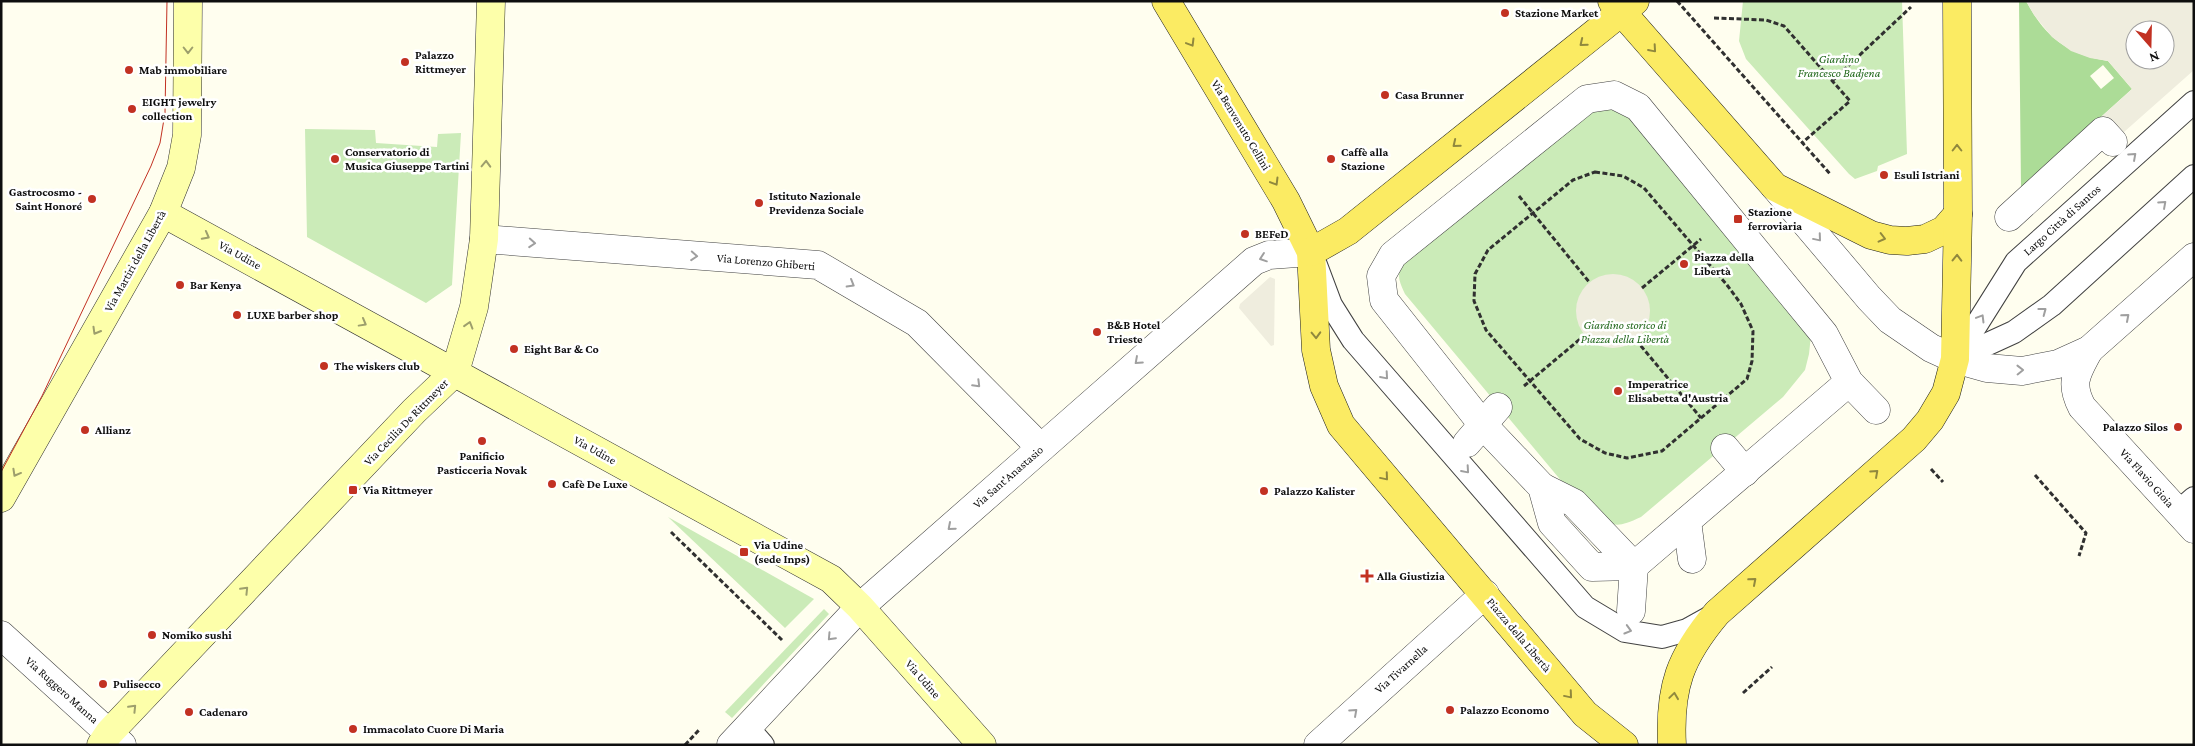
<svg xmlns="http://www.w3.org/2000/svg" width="2195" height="746" font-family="'Crimson Pro',serif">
<rect width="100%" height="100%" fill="#fffeef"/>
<g fill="#cbebb8">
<path d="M1743 1H1902L1907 154 1878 166 1877 171 1855 179 1849 174 1746 59 1739 41Z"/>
<path d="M1604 107 1631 117 1811 335 1809 354 1805 370 1783 397 1641 517C1615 529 1615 526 1589 514L1405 294C1396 275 1397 272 1409 256L1576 116Z"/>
<path d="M305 129 375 130 376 143 437 147 438 134 461 133 452 285 426 303 307 237Z"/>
<path d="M668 517 814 599 785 628Z"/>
<path d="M824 609 829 614 732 718 725 712Z"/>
</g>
<path fill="#acdc97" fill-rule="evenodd" d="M2019 1H2026C2045 37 2068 55 2108 61L2132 89 2021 189ZM2103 65 2114 78 2101 89 2090 76Z"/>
<g fill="#efedde" fill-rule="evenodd">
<path d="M2026 1H2194V70L2020 224 2021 189 2132 89 2108 61 2090 58 2071 51 2052 37 2034 15ZM2135 30H2165V60H2135Z"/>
<circle cx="1613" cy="311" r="37"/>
<path d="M1270 277 1275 279 1274 345 1271 346 1239 308 1240 304Z"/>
</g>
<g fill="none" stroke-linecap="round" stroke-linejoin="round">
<defs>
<g id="lane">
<path d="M1316 265 1331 305 1353 340 1585 607 1625 631 1662 637 1687 630 1714 615"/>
<path d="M1955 359 2016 262 2194 102"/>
<path d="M1955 359 2014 332 2052 305 2194 176"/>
<path d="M2178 512 2194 498"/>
<path d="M747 727 763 745"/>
</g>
<g id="street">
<path d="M1775 187 1869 298 1890 320 1931 348 1955 359 1987 368 2022 371 2058 364 2089 350 2194 257"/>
<path d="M2009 217 2103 131 2113 142"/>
<path d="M484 239 818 265 917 323 1041 448"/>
<path d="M2089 350C2077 373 2069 382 2082 407L2194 529"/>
<path d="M1849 382 1824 334 1638 107 1614 95 1587 99 1393 255 1381 276 1384 300 1483 425 1542 487 1552 523 1592 567 1634 566 1849 382 1876 410"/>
<path d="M1467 443 1498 407"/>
<path d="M1725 448 1745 472"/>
<path d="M1550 496 1542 487 1574 503 1634 566 1631 611"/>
<path d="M1687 521 1692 559"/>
<path d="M1 635 122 745"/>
<path d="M731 745 860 607 1254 261 1269 255 1311 252"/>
<path d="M1318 745 1485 594"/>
</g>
<g id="secondary">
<path d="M163 213 831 579 860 607 982 745"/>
<path d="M1 498 163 213 181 168 187 135 188 1"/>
<path d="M101 745 109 733 414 411 455 372 474 307 484 239 491 1"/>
</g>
<g id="primary">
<path d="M1166 1 1286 201 1311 252 1316 350 1324 386 1341 425 1585 714 1624 745"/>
<path d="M1612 1 1775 187 1871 235 1890 240 1907 241 1925 239 1944 230 1958 214"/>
<path d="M1311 252 1348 231 1635 1"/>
<path d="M1672 745C1669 687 1680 657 1717 613L1914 439 1930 420 1946 393 1955 359 1958 214 1957 1"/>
</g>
</defs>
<use href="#lane" stroke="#414141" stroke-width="24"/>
<use href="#street" stroke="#414141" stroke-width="29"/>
<use href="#secondary" stroke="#303030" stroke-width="29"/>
<use href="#primary" stroke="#1f1f1f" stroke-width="29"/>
<g stroke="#303030" stroke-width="3" stroke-dasharray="5 2.5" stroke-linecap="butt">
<path d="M1677 1 1831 175"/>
<path d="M1714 18 1766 20 1784 26 1850 101 1802 143"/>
<path d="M1832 81 1911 7"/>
<path d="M1595 172 1623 176 1644 188 1727 285 1741 304 1753 331 1752 361 1747 379 1662 451 1627 458 1605 453 1580 439 1486 330 1474 301 1475 274 1488 250 1573 180Z"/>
<path d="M1519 196 1590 283"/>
<path d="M1642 288 1701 239"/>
<path d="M1636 340 1701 418"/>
<path d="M1524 386 1585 335"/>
<path d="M1931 469 1943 482"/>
<path d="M2035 475 2086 533 2079 556"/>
<path d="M671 532 782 640"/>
<path d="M1743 693 1772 667"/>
<path d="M685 745 699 730"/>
</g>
<use href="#lane" stroke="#fff" stroke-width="22"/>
<use href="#street" stroke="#fff" stroke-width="28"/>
<use href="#secondary" stroke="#fdffaa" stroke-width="28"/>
<use href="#primary" stroke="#fbeb63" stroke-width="28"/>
<path stroke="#c23122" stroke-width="1" d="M1 472 42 396 151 166 160 143 165 113 167 1"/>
</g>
<defs><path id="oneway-chevron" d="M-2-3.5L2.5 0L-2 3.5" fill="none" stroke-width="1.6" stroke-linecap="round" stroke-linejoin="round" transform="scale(1.25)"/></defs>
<g stroke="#90883d">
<use href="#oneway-chevron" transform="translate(1191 43) rotate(59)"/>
<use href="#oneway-chevron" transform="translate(1583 43) rotate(141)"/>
<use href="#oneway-chevron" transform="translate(1653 49) rotate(49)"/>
<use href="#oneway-chevron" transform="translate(1456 144) rotate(141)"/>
<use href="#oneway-chevron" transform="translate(1957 148) rotate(-90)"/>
<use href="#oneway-chevron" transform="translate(1275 182) rotate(59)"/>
<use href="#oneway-chevron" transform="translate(1882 238) rotate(14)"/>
<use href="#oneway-chevron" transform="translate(1957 258) rotate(-89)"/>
<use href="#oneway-chevron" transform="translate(1316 335) rotate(88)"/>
<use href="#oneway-chevron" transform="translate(1875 473) rotate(-42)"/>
<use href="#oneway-chevron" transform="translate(1385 477) rotate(50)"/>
<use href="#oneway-chevron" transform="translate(1753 581) rotate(-41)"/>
<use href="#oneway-chevron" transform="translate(1569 695) rotate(50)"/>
<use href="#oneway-chevron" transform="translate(1674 696) rotate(-82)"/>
</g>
<g stroke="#9d9f6c">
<use href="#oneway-chevron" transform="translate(188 50) rotate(90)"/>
<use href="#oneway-chevron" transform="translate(486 164) rotate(-88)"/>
<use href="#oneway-chevron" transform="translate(206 236) rotate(28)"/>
<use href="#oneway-chevron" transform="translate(363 323) rotate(29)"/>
<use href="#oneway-chevron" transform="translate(469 325) rotate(-73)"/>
<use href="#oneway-chevron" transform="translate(96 331) rotate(120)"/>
<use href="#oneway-chevron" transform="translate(16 473) rotate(119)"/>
<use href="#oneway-chevron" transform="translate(245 590) rotate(-46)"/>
<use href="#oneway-chevron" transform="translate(133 708) rotate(-46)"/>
</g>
<g stroke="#9f9f9f">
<use href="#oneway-chevron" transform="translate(2133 156) rotate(-42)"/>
<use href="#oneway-chevron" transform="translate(2163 204) rotate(-42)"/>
<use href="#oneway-chevron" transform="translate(1818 238) rotate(50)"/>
<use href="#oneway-chevron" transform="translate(532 243) rotate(4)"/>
<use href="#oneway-chevron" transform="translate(694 256) rotate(4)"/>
<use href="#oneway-chevron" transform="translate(1263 258) rotate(161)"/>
<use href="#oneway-chevron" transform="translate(851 284) rotate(30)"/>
<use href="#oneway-chevron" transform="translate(2043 311) rotate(-37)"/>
<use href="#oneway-chevron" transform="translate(2126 317) rotate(-41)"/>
<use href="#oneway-chevron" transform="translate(1981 318) rotate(-59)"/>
<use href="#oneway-chevron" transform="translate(1138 361) rotate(138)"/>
<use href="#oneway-chevron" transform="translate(2020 370) rotate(-1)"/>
<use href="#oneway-chevron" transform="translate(1385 376) rotate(49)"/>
<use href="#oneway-chevron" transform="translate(977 384) rotate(45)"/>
<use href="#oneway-chevron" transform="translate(1466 470) rotate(49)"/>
<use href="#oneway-chevron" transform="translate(951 527) rotate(139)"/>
<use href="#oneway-chevron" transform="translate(1628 630) rotate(16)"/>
<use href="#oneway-chevron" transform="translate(831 637) rotate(133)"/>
<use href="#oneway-chevron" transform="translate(1354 712) rotate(-42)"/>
</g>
<g fill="#c23122" stroke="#fff" stroke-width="2">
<circle cx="1505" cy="13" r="5"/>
<circle cx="405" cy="62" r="5"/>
<circle cx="129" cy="70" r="5"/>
<circle cx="1385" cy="95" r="5"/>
<circle cx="132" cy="109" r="5"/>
<circle cx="335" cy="159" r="5"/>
<circle cx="1331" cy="159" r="5"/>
<circle cx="1884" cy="175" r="5"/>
<circle cx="92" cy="199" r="5"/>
<circle cx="759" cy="203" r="5"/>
<rect x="1733" y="214" width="10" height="10" rx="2.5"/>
<circle cx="1245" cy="234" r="5"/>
<circle cx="1684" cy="264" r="5"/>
<circle cx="180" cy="285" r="5"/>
<circle cx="237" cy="315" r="5"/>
<circle cx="1097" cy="332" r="5"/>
<circle cx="514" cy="349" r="5"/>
<circle cx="324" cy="366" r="5"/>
<circle cx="1618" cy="391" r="5"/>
<circle cx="2178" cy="427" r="5"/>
<circle cx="85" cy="430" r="5"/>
<circle cx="482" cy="441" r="5"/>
<circle cx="552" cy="484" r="5"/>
<rect x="348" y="485" width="10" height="10" rx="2.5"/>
<circle cx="1264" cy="491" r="5"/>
<rect x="739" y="547" width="10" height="10" rx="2.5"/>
<path d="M1364.5 568.5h5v5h5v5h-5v5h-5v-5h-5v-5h5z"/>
<circle cx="152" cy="635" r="5"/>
<circle cx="103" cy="684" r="5"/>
<circle cx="1450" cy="710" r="5"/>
<circle cx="189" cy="712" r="5"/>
<circle cx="353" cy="729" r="5"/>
</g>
<g text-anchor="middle" stroke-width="5" stroke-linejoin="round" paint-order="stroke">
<g font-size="12" font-weight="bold" fill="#0e0e0e" stroke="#fff" text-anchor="start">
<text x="1515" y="17">Stazione Market</text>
<text x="415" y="59">Palazzo<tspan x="415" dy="14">Rittmeyer</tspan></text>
<text x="139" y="74">Mab immobiliare</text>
<text x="1395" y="99">Casa Brunner</text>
<text x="142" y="106">EIGHT jewelry<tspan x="142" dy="14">collection</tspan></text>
<text x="345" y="156">Conservatorio di<tspan x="345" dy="14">Musica Giuseppe Tartini</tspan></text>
<text x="1341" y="156">Caffè alla<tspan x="1341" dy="14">Stazione</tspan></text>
<text x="1894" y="179">Esuli Istriani</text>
<text x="82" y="196" text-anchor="end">Gastrocosmo -<tspan x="82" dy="14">Saint Honoré</tspan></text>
<text x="769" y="200">Istituto Nazionale<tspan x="769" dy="14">Previdenza Sociale</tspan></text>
<text x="1748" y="216">Stazione<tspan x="1748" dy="14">ferroviaria</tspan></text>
<text x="1255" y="238">BEFeD</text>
<text x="1694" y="261">Piazza della<tspan x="1694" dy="14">Libertà</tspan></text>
<text x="190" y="289">Bar Kenya</text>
<text x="247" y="319">LUXE barber shop</text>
<text x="1107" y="329">B&amp;B Hotel<tspan x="1107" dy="14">Trieste</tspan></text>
<text x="524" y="353">Eight Bar &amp; Co</text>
<text x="334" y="370">The wiskers club</text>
<text x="1628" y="388">Imperatrice<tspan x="1628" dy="14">Elisabetta d'Austria</tspan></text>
<text x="2168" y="431" text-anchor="end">Palazzo Silos</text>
<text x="95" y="434">Allianz</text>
<text x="482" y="460" text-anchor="middle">Panificio<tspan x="482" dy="14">Pasticceria Novak</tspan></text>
<text x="562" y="488">Cafè De Luxe</text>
<text x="363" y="494">Via Rittmeyer</text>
<text x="1274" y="495">Palazzo Kalister</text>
<text x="754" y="549">Via Udine<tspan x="754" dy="14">(sede Inps)</tspan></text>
<text x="1377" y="580">Alla Giustizia</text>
<text x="162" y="639">Nomiko sushi</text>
<text x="113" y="688">Pulisecco</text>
<text x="1460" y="714">Palazzo Economo</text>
<text x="199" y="716">Cadenaro</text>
<text x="363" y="733">Immacolato Cuore Di Maria</text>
</g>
<g font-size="12" font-style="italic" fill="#22681c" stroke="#fff">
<text x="1839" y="63">Giardino<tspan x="1839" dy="14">Francesco Badjena</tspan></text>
<text x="1625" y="329">Giardino storico di<tspan x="1625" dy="14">Piazza della Libertà</tspan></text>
</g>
<g font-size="12" fill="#0e0e0e" stroke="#fff">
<text transform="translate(1241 125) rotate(59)" y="4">Via Benvenuto Cellini</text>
<text transform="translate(2062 220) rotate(-42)" y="4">Largo Città di Santos</text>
<text transform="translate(240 255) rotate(29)" y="4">Via Udine</text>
<text transform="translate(135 261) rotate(-61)" y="4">Via Martiri della Libertà</text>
<text transform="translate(766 262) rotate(5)" y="4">Via Lorenzo Ghiberti</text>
<text transform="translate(406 422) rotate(-46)" y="4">Via Cecilia De Rittmeyer</text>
<text transform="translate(595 450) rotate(29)" y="4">Via Udine</text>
<text transform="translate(1008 477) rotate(-41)" y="4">Via Sant'Anastasio</text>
<text transform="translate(2147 478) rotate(48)" y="4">Via Flavio Gioia</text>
<text transform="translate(1519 635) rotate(50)" y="4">Piazza della Libertà</text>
<text transform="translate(1401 669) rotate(-42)" y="4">Via Tivarnella</text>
<text transform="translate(923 679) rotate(49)" y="4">Via Udine</text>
<text transform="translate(62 690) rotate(42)" y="4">Via Ruggero Manna</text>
</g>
</g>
<rect width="2195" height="746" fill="none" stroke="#0e0e0e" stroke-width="5"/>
<g transform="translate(2150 45) rotate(160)"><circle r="24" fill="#ffffff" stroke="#9f9f9f"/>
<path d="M0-4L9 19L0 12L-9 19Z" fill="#c23122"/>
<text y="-8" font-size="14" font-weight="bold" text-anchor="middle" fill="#0e0e0e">N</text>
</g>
</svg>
